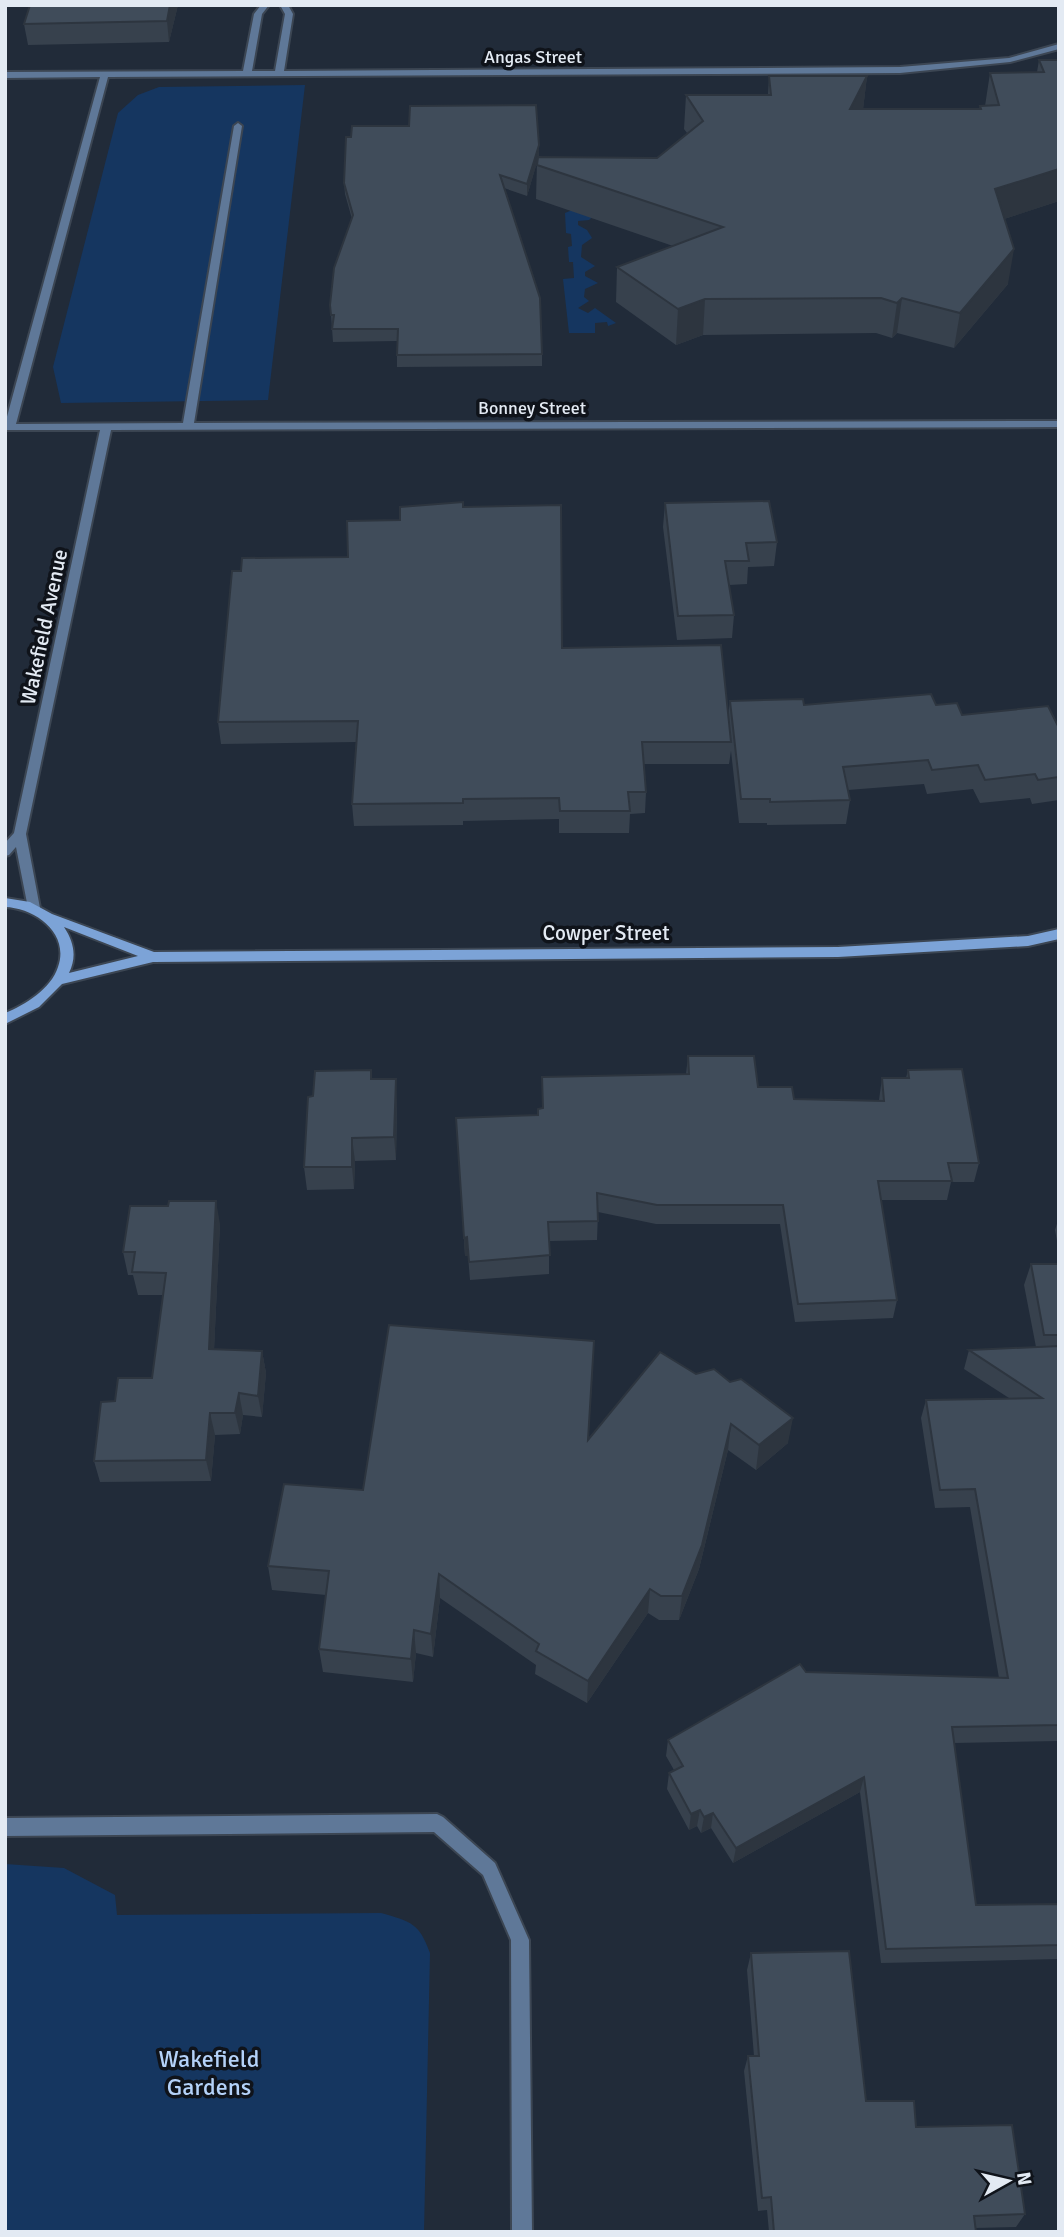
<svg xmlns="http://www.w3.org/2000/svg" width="1064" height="2237" font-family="Signika,sans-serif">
<rect width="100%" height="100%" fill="#212b39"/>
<g fill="#153660">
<path d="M305 85 268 400 61 403 53 367 118 113 138 95 159 87Z"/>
<path d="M584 205 595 214 589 220 578 221V225L587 230 592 238 582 245 581 257 595 266 585 272V276L598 283 585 289 584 297 589 301 578 308 588 313 595 308 616 323 608 326 607 322 595 323V333H569L563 279 574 278 573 262H569L568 247 572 246 571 234 566 233 565 213Z"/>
<path d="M5 1864 64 1868 115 1895 117 1915 381 1913C412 1922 419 1923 430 1953L424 2232H5Z"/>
</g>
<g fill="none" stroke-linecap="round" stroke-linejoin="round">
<defs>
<g id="street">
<path d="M261 5H269L262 14 252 71H275L285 14 280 5H288L293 14 284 71 900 67 1009 58 1059 44V49L1010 62 900 73 108 77 16 424 183 423 234 126 238 123 242 126 194 423 1059 421V427L111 430 26 834 40 908 34 913 28 908 16 847 9 855 5 856V843L14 833 100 430H5V424L100 77 5 78V72L243 71 254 14Z"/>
<path d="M437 1814 443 1817 495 1863 529 1940 532 2232H512L511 1940 483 1875 434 1832 5 1836V1818Z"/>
</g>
<path id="secondary" d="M5 898 30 902 52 914 154 952 838 947 1028 936 1059 929V939L1028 946 838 957 153 962 62 984 39 1007 5 1024V1013C25 1005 51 989 58 967 70 933 35 908 5 907ZM64 927 138 956 69 973C77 957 74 942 64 927Z"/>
</defs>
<use href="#street" stroke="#3c4653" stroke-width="4"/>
<use href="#secondary" stroke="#3c4653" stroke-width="4"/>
<use href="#street" fill="#5f7898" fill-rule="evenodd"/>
<use href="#secondary" fill="#7ca3d7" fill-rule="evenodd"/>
</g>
<g fill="#37414d">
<path d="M178 5 169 42 28 45 24 24Z"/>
<path d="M1039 60H1059V201L1004 219 1008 284 954 348 897 333 892 338 876 333 703 335 676 345 616 302 617 267 673 246 536 199 537 162 527 196 504 188 542 354V366L397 367V341L333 342 331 315 352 219 345 194 344 183 538 157 657 158 687 133 684 129 686 95H768L769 76H867L863 109H979L980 106H985L990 73 1037 72Z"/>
<path d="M665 503 777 542 774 566 748 567 747 584 729 585 734 615 732 638 677 640 663 527Z"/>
<path d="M463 507 562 648 728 715 730 701 804 705H936L962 715 1059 728V800L1032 804 1030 798 980 803 973 789 927 794 924 784 848 790 850 800 846 824 767 825V823H739L731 751 729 764H644L646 792 645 813 630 814 629 833H559V819L463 821V825L354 826 352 804 356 742 221 744 218 722 241 571 348 557 400 520Z"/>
<path d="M688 1056 758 1087 794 1099 879 1100 882 1078H906L908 1070 979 1163 974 1182H951L947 1200H881L897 1300 893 1318 795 1322 780 1224H656L598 1212 597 1240 549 1241V1274L470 1280 468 1256H465L456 1118 538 1115 542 1108V1077L686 1074Z"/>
<path d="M371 1070V1079L397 1102 396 1160 355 1161 354 1189 307 1190 304 1167 313 1096Z"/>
<path d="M1059 1217V1252L1055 1230Z"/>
<path d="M220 1224 214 1350 262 1351 266 1373 262 1417 243 1415 240 1434 215 1435 211 1481 100 1482 94 1461 115 1401 152 1378 163 1295H138L133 1275H128L123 1252Z"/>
<path d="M1031 1264H1059V1741L954 1743 976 1905 1059 1904V1959L881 1963 860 1792 733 1863 711 1828 701 1833 697 1826 689 1830 667 1789 669 1773 674 1770 666 1756 668 1740 806 1672 999 1678 970 1507 935 1508 921 1418 926 1400 1009 1398 964 1369 969 1350 1036 1347 1024 1285Z"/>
<path d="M660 1352 788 1443 756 1470 728 1450 699 1569 679 1620H659L648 1613 587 1703 535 1674 536 1665 440 1598 433 1657 416 1653 413 1682 323 1672 319 1649 326 1595 272 1590 268 1566 363 1490 593 1367 588 1439Z"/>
<path d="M751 1953 866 2101 916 2127 1025 2214 1016 2227 975 2228 976 2232H769L767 2210 758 2211 744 2071 748 2056H754L747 1970Z"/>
</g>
<g fill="#2d353f">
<path d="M170 5H178L169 42 167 21Z"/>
<path d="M867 76 863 110 850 109Z"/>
<path d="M539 145V156L527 196V184Z"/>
<path d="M1059 169V201L989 224 995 189Z"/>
<path d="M1014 249 1008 284 954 348 960 313Z"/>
<path d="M902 298 897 333 892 338 897 303Z"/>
<path d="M705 299 703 335 676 345 678 309Z"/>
<path d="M396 1079 397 1102 396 1160 394 1137Z"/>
<path d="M352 1138 355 1161 354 1189 352 1167Z"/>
<path d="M216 1201 220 1224 213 1371 209 1349Z"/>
<path d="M467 1237 468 1256H465L464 1238Z"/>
<path d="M594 1341 593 1367 587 1465 588 1440Z"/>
<path d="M262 1351 266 1373 262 1417 258 1396Z"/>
<path d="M239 1393 243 1415 240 1434 235 1413Z"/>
<path d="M210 1413 215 1435 211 1481 206 1460Z"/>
<path d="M793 1418 788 1443 756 1470 759 1445Z"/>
<path d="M731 1424 728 1450 699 1569 679 1620 682 1596Z"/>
<path d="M439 1574 440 1598 433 1657 431 1634Z"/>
<path d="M650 1589 648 1613 587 1703 588 1681Z"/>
<path d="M414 1630 416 1653 413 1682 411 1659Z"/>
<path d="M864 1777 860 1792 733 1863 736 1848Z"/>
<path d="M700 1810 697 1826 689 1830 691 1814Z"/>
<path d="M713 1813 711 1828 701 1833 704 1817Z"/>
</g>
<g fill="#404c5a" stroke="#2d353f" stroke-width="2">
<path d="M30 5H170L167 21 24 24Z"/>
<path d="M1039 60H1059V169L995 189 1014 249 960 313 902 298 897 303 881 298 705 299 678 309 617 267 723 227 537 165 538 157 657 158 703 121 686 95H771L769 76H867L850 109H981L980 106 999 105 990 73 1044 72Z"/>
<path d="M536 105 539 145 527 184 500 175 540 298 542 354 397 355 398 329H332L334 315H331L330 305 334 268 353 215 344 183 346 137H351L352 126H409L410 106Z"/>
<path d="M769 501 777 542 746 543 749 561H725L734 615 678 616 665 503Z"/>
<path d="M463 502V507L561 505 562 648 721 645 731 742H642L646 792H628L630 811H560L559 798 463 799V803L352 804 358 721 218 722 232 571H241L242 558 348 557 347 521 400 520V507Z"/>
<path d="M931 694 936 705 957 703 962 715 1048 706 1059 728V777L1038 780 1035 774 985 780 978 765 932 770 928 760 843 767 850 800 770 802V799H741L730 701 803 699 804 705Z"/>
<path d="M688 1056H754L758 1087H792L794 1099 884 1101 882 1078H909L908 1070 962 1069 979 1163H948L952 1181H878L897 1300 798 1304 783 1205H657L597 1193 598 1221 548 1222 550 1255 469 1262 467 1237 464 1238 456 1118 538 1115V1109L543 1108 542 1077 689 1074Z"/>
<path d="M371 1070V1079H396L394 1137 352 1138V1167H304L308 1097 313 1096 315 1071Z"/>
<path d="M169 1201H216L209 1349 262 1351 258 1396 239 1393 235 1413H210L206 1460 94 1461 101 1402 115 1401 118 1378H152L166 1273 132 1272 135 1252H123L130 1206H168Z"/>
<path d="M1031 1264H1059V1335H1044Z"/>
<path d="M389 1325 594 1341 588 1440 660 1352 696 1374 714 1369 730 1382 741 1379 793 1418 759 1445 731 1424 702 1545 682 1596H661L650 1589 588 1681 536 1651 539 1644 439 1574 431 1634 414 1630 411 1659 319 1649 329 1571 268 1566 284 1484 363 1490Z"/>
<path d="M1059 1346V1725L952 1727 976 1905 1059 1904V1945L886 1949 864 1777 736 1848 713 1813 704 1817 700 1810 691 1814 669 1773 683 1766 668 1740 800 1664 806 1672 1008 1678 975 1489 940 1490 926 1400 1042 1398 969 1350Z"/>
<path d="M849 1951 866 2101H914L916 2127 1012 2125 1025 2214 974 2216 976 2232H774L771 2197 762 2198 748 2056H759L751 1953Z"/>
</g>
<g text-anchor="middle" stroke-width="7" stroke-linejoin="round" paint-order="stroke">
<g font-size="18" fill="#e3eaf3" stroke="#0f131a">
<text x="533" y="63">Angas Street</text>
<text x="532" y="414">Bonney Street</text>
</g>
<g font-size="21" fill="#e3eaf3" stroke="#0f131a">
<text transform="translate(44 627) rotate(-78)" y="7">Wakefield Avenue</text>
<text x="606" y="940">Cowper Street</text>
</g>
<g font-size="24" fill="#b4d2f9" stroke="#0f131a">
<text x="209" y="2067">Wakefield<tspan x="209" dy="28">Gardens</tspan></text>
</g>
</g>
<rect width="1064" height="2237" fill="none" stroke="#e3eaf3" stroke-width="14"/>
<g transform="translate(1008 2181) rotate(82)" stroke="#0f131a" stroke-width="5" paint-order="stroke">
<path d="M0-5L12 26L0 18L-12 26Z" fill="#e3eaf3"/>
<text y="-10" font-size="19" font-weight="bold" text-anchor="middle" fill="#e3eaf3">N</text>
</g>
</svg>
